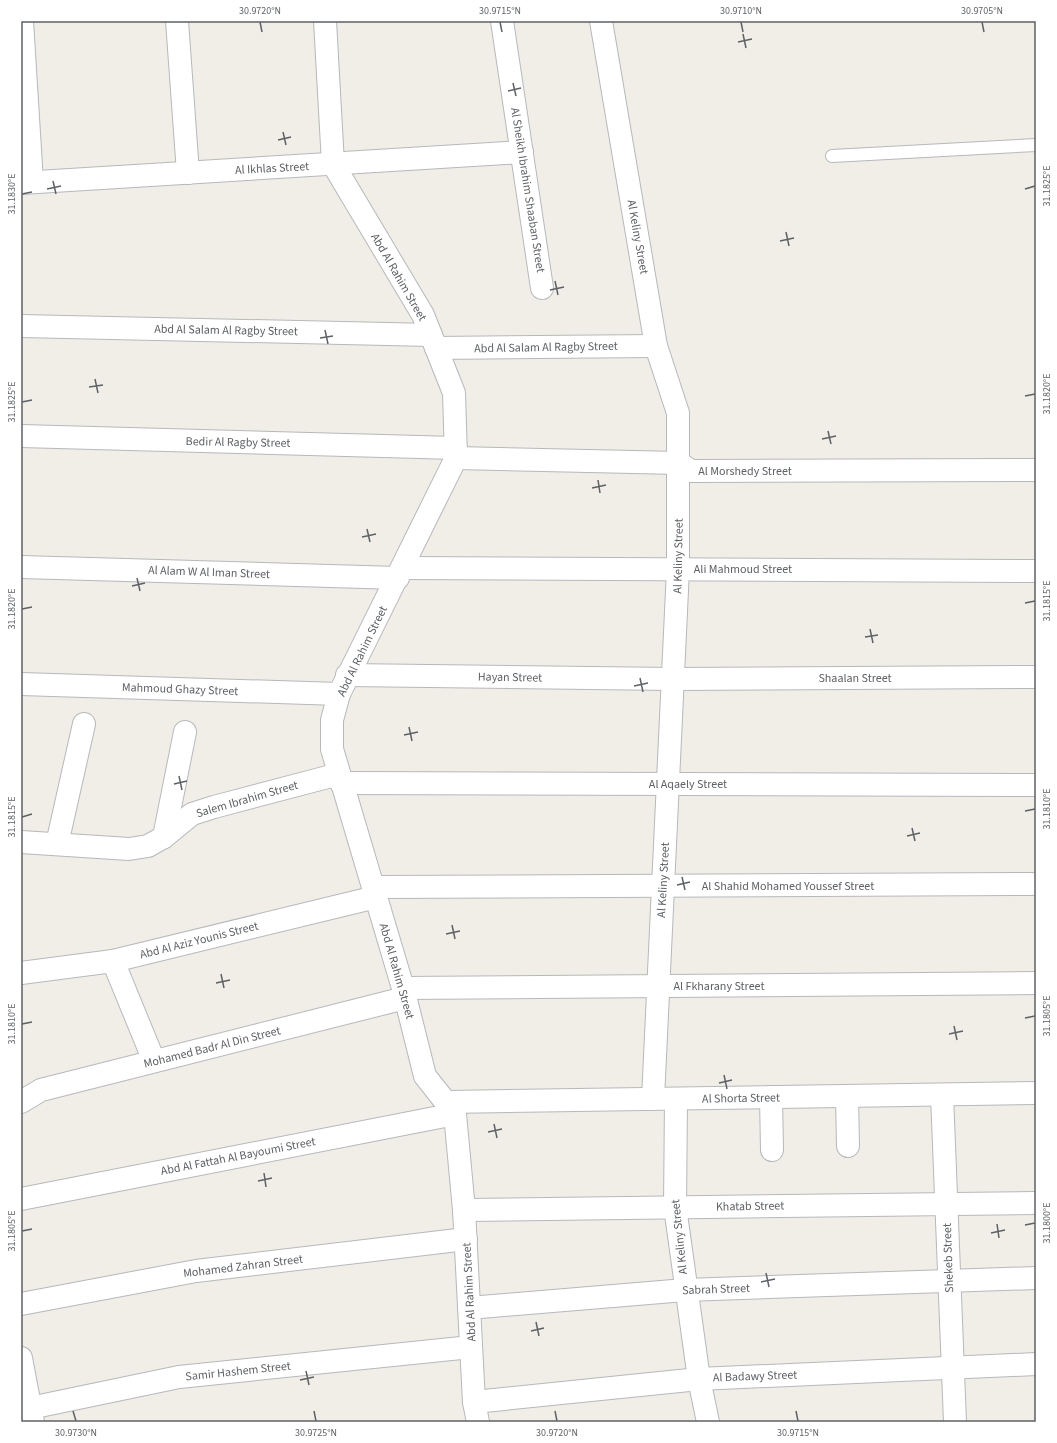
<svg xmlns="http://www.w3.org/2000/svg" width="1057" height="1443" font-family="'Source Sans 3',sans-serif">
<rect width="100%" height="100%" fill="#f0eee7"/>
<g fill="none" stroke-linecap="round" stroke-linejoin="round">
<defs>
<path id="service" d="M832 156 1036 145"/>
<g id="minor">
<path d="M22 21 32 182"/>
<path d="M177 21 188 173"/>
<path d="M325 21 333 164 423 315 454 393 456 458 339 694 332 720V749L403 988 425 1076 455 1114 464 1210 474 1402 478 1422"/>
<path d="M502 21 542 288"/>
<path d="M601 21 656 346 678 413V569L653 1099"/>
<path d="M21 183 522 152"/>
<path d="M21 326 431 335"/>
<path d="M436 348 656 346"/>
<path d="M21 436 456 448"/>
<path d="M456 458 679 463 691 471 1036 470"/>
<path d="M21 567 398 578"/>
<path d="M403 568 1036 571"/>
<path d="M347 675 673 679 1036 677"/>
<path d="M21 684 339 694"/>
<path d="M341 783 1036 785"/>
<path d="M164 837 185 732"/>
<path d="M21 842 129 849 148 846 164 837 192 814 214 807 339 774"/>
<path d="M57 844 84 724"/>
<path d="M373 887 1036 884"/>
<path d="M113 961 154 1061"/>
<path d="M21 973 113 961 376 897"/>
<path d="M403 988 1036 983"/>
<path d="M942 1095 955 1422"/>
<path d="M847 1096 848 1146"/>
<path d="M771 1097 772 1150"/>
<path d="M676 1099 675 1207 699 1379 708 1422"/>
<path d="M21 1102 41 1090 405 998"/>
<path d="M447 1102 1036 1093"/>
<path d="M21 1199 455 1114"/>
<path d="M464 1210 1036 1203"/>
<path d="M21 1304 196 1271 466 1239"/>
<path d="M469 1308 685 1290 1036 1278"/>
<path d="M21 1358 33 1422"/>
<path d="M474 1402 699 1379 1036 1364"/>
<path d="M30 1408 179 1377 471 1347"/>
</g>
</defs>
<use href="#service" stroke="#b7b8bc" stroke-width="14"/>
<use href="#minor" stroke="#b7b8bc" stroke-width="24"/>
<use href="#service" stroke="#fff" stroke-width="12"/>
<use href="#minor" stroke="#fff" stroke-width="22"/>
</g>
<path fill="none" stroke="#5e6166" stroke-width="1.5" d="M260 22 262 32M500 22 502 32M741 22 743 32M982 22 984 32M743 34 746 48M738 42 752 39M513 83 516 96M508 91 521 88M283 132 286 145M278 140 291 137M53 181 56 194M47 189 61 186M1025 189 1035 186M22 194 32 192M786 232 789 246M780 241 794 238M555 281 558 295M550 290 564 287M325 330 328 344M320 338 333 336M95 379 98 393M89 387 103 385M1025 396 1035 394M22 402 32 400M828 431 831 444M822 439 836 436M598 480 600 493M592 488 606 485M367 529 370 542M362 537 376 534M137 578 140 591M132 586 145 583M1025 603 1035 601M22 609 32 607M870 629 873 643M865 637 878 635M640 678 643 692M634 686 648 683M409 727 412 741M404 735 418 732M179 776 182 790M174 784 187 781M1025 811 1035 809M22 817 32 814M912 828 915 841M907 836 920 833M682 877 685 890M677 885 690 882M452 925 455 939M446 934 460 931M221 974 224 988M216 983 230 980M1025 1018 1035 1016M22 1024 32 1022M954 1026 957 1040M949 1034 963 1031M724 1075 727 1089M719 1083 732 1080M494 1124 497 1138M488 1132 502 1129M264 1173 266 1187M258 1181 272 1178M997 1224 999 1238M1025 1225 1035 1223M22 1231 32 1229M991 1233 1005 1230M766 1273 769 1287M761 1282 775 1279M536 1322 539 1336M531 1331 544 1328M306 1371 309 1385M300 1380 314 1377M73 1411 76 1421M314 1411 316 1421M555 1411 557 1421M796 1411 798 1421"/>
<g text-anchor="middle" stroke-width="4" stroke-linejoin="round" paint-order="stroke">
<g font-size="12" fill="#5e6166" stroke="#fff">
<text transform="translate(272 168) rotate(-3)" y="4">Al Ikhlas Street</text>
<text transform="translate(528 190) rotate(81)" y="4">Al Sheikh Ibrahim Shaaban Street</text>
<text transform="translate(638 237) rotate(80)" y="4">Al Keliny Street</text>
<text transform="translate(399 277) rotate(60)" y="4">Abd Al Rahim Street</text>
<text transform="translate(226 330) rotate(1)" y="4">Abd Al Salam Al Ragby Street</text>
<text transform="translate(546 347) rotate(-1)" y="4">Abd Al Salam Al Ragby Street</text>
<text transform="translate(238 442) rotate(1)" y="4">Bedir Al Ragby Street</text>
<text x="745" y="475">Al Morshedy Street</text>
<text transform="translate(678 556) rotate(-89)" y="4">Al Keliny Street</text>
<text x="743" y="573">Ali Mahmoud Street</text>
<text transform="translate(209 572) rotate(2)" y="4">Al Alam W Al Iman Street</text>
<text transform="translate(362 651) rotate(-64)" y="4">Abd Al Rahim Street</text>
<text transform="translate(510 677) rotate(1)" y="4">Hayan Street</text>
<text x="855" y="682">Shaalan Street</text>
<text transform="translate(180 689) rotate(2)" y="4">Mahmoud Ghazy Street</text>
<text x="688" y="788">Al Aqaely Street</text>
<text transform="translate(247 799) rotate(-16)" y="4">Salem Ibrahim Street</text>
<text transform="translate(663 880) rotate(-87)" y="4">Al Keliny Street</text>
<text x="788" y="890">Al Shahid Mohamed Youssef Street</text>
<text transform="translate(199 940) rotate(-14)" y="4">Abd Al Aziz Younis Street</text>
<text transform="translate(397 971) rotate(74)" y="4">Abd Al Rahim Street</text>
<text x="719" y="990">Al Fkharany Street</text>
<text transform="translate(212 1047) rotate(-14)" y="4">Mohamed Badr Al Din Street</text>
<text transform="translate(741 1098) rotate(-1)" y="4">Al Shorta Street</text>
<text transform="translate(238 1156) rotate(-11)" y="4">Abd Al Fattah Al Bayoumi Street</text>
<text transform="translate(750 1206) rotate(-1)" y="4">Khatab Street</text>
<text transform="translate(679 1237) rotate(-96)" y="4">Al Keliny Street</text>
<text transform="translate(948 1258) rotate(-92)" y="4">Shekeb Street</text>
<text transform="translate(243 1266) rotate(-7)" y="4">Mohamed Zahran Street</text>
<text transform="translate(716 1289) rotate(-2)" y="4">Sabrah Street</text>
<text transform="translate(469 1292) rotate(-93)" y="4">Abd Al Rahim Street</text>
<text transform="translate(238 1371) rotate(-6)" y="4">Samir Hashem Street</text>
<text transform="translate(755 1376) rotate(-2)" y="4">Al Badawy Street</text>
</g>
</g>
<rect width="1057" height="1443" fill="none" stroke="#ffffff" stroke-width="44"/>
<rect x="22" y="22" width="1013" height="1399" fill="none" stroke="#5e6166" stroke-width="1.5"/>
<g font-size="10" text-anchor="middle" fill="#5e6166">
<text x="260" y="14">30.9720°N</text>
<text x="500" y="14">30.9715°N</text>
<text x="741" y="14">30.9710°N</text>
<text x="982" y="14">30.9705°N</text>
<text transform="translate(1046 186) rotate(-90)" y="4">31.1825°E</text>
<text transform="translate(11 194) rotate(-90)" y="4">31.1830°E</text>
<text transform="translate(1046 394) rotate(-90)" y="4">31.1820°E</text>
<text transform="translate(11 402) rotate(-90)" y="4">31.1825°E</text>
<text transform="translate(1046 601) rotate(-90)" y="4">31.1815°E</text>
<text transform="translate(11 609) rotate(-90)" y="4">31.1820°E</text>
<text transform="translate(1046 809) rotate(-90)" y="4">31.1810°E</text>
<text transform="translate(11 817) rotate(-90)" y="4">31.1815°E</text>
<text transform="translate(1046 1016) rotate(-90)" y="4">31.1805°E</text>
<text transform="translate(11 1024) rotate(-90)" y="4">31.1810°E</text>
<text transform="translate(1046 1223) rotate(-90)" y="4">31.1800°E</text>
<text transform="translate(11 1231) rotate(-90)" y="4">31.1805°E</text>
<text x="76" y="1436">30.9730°N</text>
<text x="316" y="1436">30.9725°N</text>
<text x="557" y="1436">30.9720°N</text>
<text x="798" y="1436">30.9715°N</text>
</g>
</svg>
